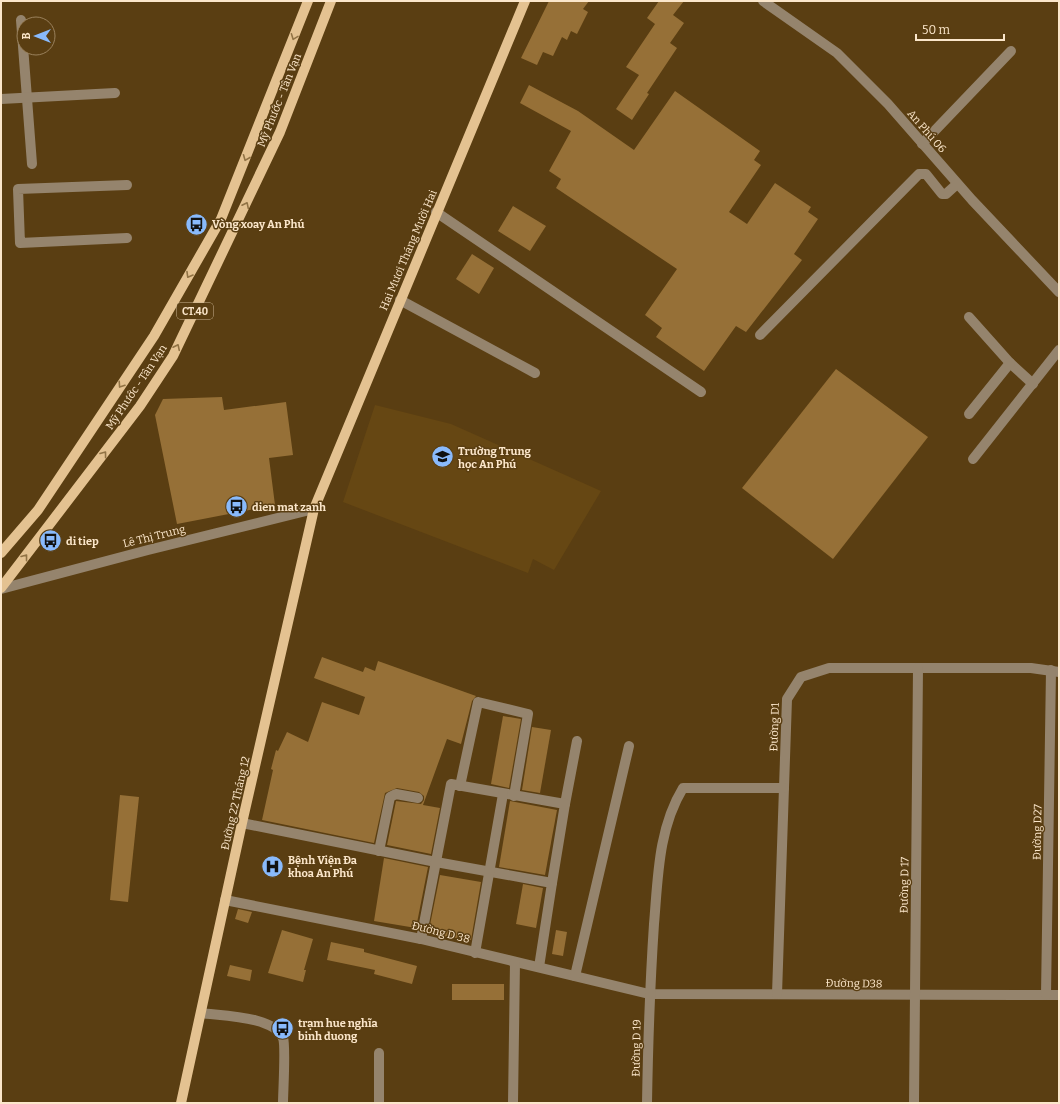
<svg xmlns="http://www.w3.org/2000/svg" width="1060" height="1104" font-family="Bitter,serif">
<rect width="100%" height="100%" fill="#5a3e12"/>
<path fill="#664713" d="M375 405 451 424 601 491 554 570 533 559 528 573 343 502Z"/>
<g fill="#967037">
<path d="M549 1H589L583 9 588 12 577 34 571 31 567 40 562 37 553 56 543 52 537 65 521 58Z"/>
<path d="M659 1H684L673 15 684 23 670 43 677 48 647 93 649 94 632 120 616 109 639 75 626 67 655 24 647 18Z"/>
<path d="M529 85 578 111 634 150 675 91 760 151 754 160 761 165 729 212 747 224 775 183 811 207 808 212 818 219 794 254 802 260 746 332 736 326 704 371 656 337 662 328 645 315 677 269 556 188 561 179 549 171 571 131 520 103Z"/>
<path d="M513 206 546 226 530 251 498 231Z"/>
<path d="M472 254 494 268 479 294 456 279Z"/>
<path d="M836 369 928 437 833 559 742 488Z"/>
<path d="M222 397 224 410 286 402 293 455 269 458 275 505 177 524 155 415 163 399Z"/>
<path d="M322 657 363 672 365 667 375 671 378 661 476 696 472 701 461 744 447 739 423 805 440 808 431 854 387 845 396 801 421 804 424 800V796L419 792 397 788 385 793 374 843 262 820 273 770 271 769 276 750 278 751 287 732 308 742 322 702 359 715 365 697 314 678Z"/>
<path d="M503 716 521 719 509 788 491 784Z"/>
<path d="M532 727 551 730 540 793 522 790Z"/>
<path d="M120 795 139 797 128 902 110 900Z"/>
<path d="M510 801 557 810 545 875 499 867Z"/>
<path d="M384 858 428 867 416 928 374 921Z"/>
<path d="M440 875 481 882 471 940 431 935 432 931 429 930Z"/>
<path d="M523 884 543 888 536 928 516 924Z"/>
<path d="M238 909 252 912 248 923 235 919Z"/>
<path d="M282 930 313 939 304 970H306L303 982 268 973Z"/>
<path d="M556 930 567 932 563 956 552 954Z"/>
<path d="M331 942 364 949V952L417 966 412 984 374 974 375 970 327 960Z"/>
<path d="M230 965 252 970 250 981 227 976Z"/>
<rect x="452" y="984" width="52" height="16"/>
</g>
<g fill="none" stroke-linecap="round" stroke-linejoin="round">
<g stroke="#95846d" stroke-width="10">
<path d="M763 1 837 53 888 104 972 200 1059 292"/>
<path d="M21 20 32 164"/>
<path d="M1 99 115 93"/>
<path d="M922 144 1011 51"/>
<path d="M436 212 701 392"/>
<path d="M127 238 20 243 18 189 127 185"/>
<path d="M400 300 535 373"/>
<path d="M969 317 1010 363 1033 384"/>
<path d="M760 335 919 174H926L942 194H946L957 184"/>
<path d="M969 414 1010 363"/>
<path d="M973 459 1059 350"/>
<path d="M1 589 148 550 314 509"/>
<path d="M460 786 478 702 528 714 514 796"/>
<path d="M565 804 577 741"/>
<path d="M242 823 436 862 552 883 539 967"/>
<path d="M379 851 390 797 396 794 418 798"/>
<path d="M225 900 421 939 649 994 1059 995"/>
<path d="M421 939 451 784 565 804 552 883"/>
<path d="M475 953 503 794"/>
<path d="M575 976 629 746"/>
<path d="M777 994 787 699 801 677 829 668H1031L1059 672"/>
<path d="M1046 995 1051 670"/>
<path d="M201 1013C222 1016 274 1016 283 1038 286 1045 283 1092 283 1103"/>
<path d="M379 1103V1053"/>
<path d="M513 1103 515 962"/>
<path d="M647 1103C648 1043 650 984 654 924 658 878 658 829 683 788H784"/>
<path d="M914 1103 918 668"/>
</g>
<g stroke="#e4c291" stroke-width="10">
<path d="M1 553 38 510 154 336 221 219 308 1"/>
<path d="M1 588 140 406 173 356 280 132 331 1"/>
<path d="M181 1103 242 823 314 509 525 1"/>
</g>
</g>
<defs><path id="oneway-chevron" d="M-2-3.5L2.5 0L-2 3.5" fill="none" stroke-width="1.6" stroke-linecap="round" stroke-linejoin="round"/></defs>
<g stroke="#917345">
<use href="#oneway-chevron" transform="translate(294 37) rotate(111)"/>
<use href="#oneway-chevron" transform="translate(246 158) rotate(112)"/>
<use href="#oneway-chevron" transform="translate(246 205) rotate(-64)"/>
<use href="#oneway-chevron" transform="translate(189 275) rotate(120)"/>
<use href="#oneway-chevron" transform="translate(177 347) rotate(-64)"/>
<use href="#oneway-chevron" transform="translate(121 385) rotate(124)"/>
<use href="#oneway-chevron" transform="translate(104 454) rotate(-53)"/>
<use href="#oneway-chevron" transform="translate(25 557) rotate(-52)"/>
</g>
<defs>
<symbol id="bus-disc" viewBox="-11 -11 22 22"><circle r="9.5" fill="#89bafc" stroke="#5a3e12"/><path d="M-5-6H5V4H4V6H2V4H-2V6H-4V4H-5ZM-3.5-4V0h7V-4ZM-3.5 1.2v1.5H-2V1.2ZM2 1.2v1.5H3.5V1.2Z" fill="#111"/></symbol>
<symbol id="school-disc" viewBox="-11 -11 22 22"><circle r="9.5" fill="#89bafc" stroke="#5a3e12"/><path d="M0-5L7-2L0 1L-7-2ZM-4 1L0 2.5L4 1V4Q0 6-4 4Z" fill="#111"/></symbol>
<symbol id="hospital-disc" viewBox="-11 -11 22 22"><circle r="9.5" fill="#89bafc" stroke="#5a3e12"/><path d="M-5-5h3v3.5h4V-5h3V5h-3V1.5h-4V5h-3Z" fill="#111"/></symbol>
</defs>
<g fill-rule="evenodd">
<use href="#bus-disc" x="184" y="212" width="25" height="25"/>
<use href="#school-disc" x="430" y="444" width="25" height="25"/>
<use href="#bus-disc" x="224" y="494" width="25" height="25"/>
<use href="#bus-disc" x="38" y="528" width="25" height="25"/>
<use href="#hospital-disc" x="260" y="854" width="25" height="25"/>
<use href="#bus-disc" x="270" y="1016" width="25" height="25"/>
</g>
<g text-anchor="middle" stroke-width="3" stroke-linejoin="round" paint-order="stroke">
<rect fill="#5a3e12" stroke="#cbb493" stroke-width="1" x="177" y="303" width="36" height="16" rx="3"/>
<g font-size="10" font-weight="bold" fill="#fbe6ca">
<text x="195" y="315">CT.40</text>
</g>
<g font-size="11" fill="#fbe6ca" stroke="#5a3e12">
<text transform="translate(279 100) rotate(-68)" y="4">Mỹ Phước - Tân Vạn</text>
<text transform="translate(927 131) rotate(49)" y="4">An Phú 06</text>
<text transform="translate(408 250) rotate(-67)" y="4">Hai Mươi Tháng Mười Hai</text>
<text transform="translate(136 387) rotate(-56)" y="4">Mỹ Phước - Tân Vạn</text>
<text transform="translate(154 536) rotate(-14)" y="4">Lê Thị Trung</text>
<text transform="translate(774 727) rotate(-88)" y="4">Đường D1</text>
<text transform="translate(235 803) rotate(-77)" y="4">Đường 22 Tháng 12</text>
<text transform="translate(1037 832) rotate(-89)" y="4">Đường D27</text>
<text transform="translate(904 885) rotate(-89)" y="4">Đường D 17</text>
<text transform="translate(441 932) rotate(14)" y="4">Đường D 38</text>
<text transform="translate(854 983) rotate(1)" y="4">Đường D38</text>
<text transform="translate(636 1048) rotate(-89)" y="4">Đường D 19</text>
</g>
<g font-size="11" font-weight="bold" fill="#fbe6ca" stroke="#5a3e12" text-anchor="start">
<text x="212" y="228">Vòng xoay An Phú</text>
<text x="458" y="455">Trường Trung<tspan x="458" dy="13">học An Phú</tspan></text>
<text x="252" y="511">dien mat zanh</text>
<text x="66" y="545">di tiep</text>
<text x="288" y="864">Bệnh Viện Đa<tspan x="288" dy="13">khoa An Phú</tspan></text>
<text x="298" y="1027">trạm hue nghĩa<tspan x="298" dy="13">binh duong</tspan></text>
</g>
</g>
<rect width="1060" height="1104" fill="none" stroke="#fbe6ca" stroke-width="4"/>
<g transform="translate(36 36) rotate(270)"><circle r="19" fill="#5a3e12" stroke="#9a815c"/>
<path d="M0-3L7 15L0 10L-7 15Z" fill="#89bafc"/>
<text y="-6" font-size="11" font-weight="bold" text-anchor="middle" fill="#fbe6ca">B</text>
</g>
<path d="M916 34v6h88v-6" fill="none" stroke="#fbe6ca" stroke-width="2"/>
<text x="922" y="34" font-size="12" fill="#fbe6ca" stroke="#5a3e12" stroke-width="3" paint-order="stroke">50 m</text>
</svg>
